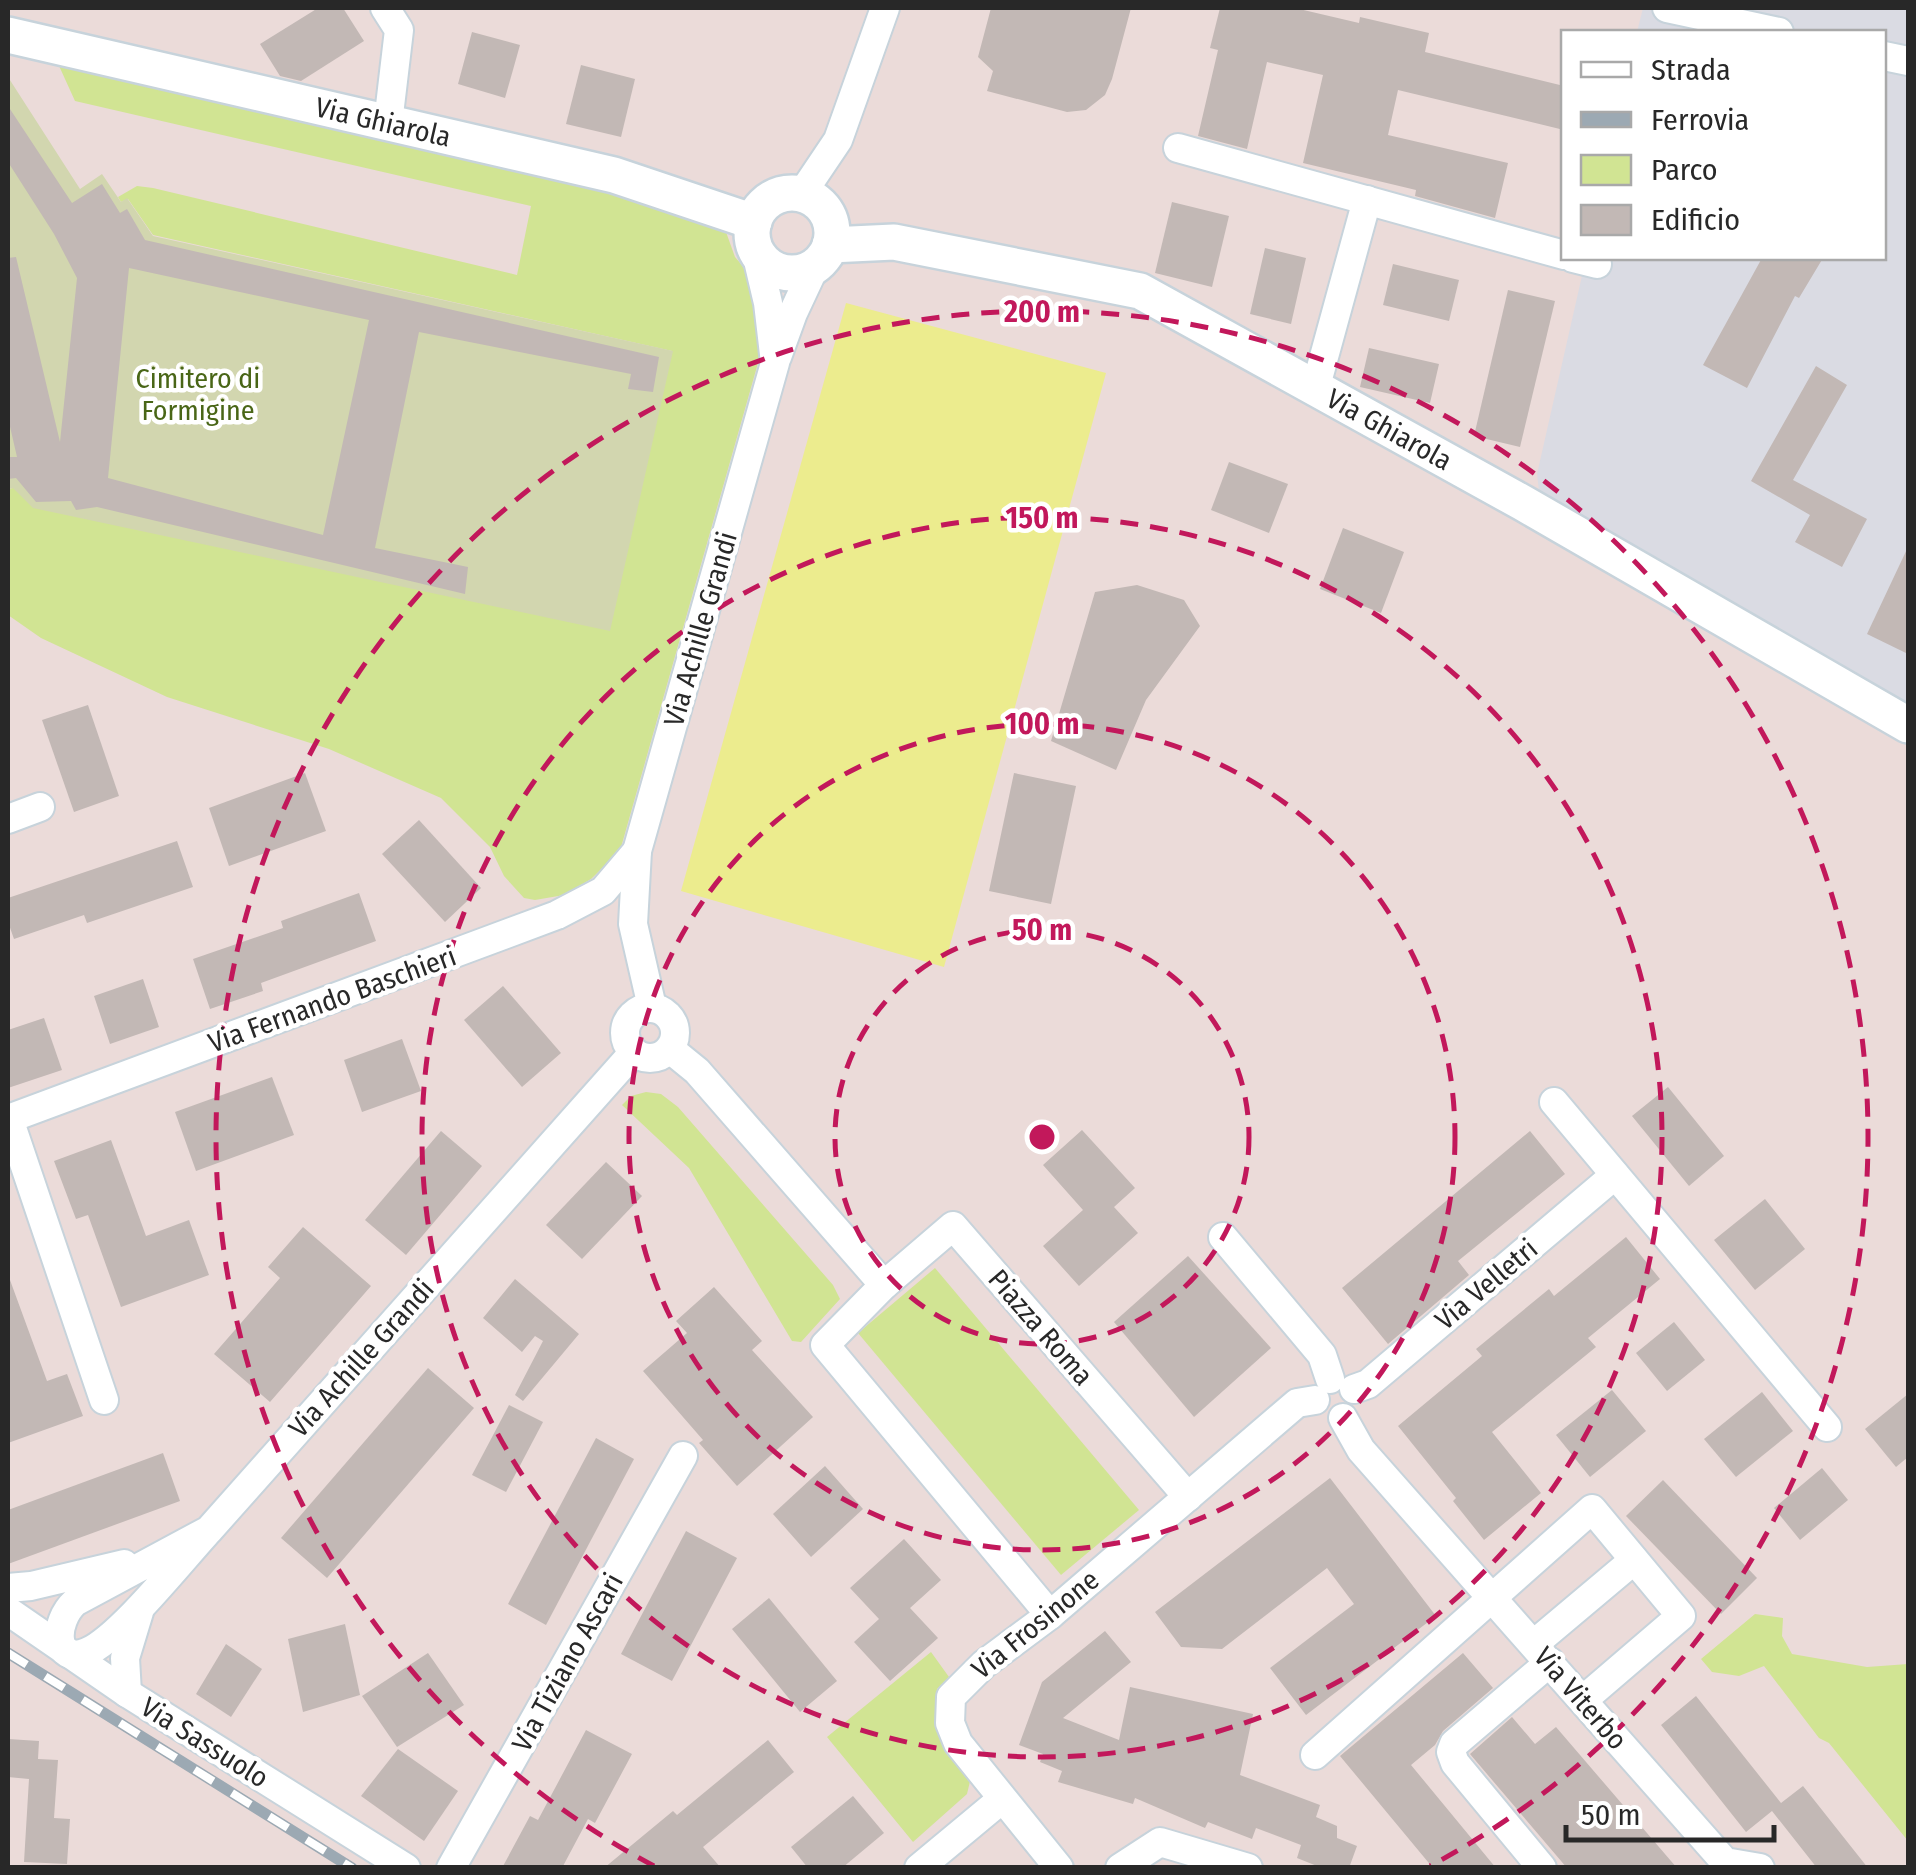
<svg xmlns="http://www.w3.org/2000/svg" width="1916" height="1875" font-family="'Fira Sans Condensed',sans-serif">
<rect width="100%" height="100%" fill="#ebdbd9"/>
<path fill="#dadbe3" d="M1643 8H1908V709L1547 504 1539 491 1537 474 1586 258H1884V32H1637Z"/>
<g fill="#d1e493">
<path d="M55 57 709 216 726 232 735 257 757 283 769 324 620 851 591 879 564 895 535 900 524 898 504 876 490 847 441 798 329 749 167 697 41 638 8 615V489L672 351 153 235 128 199 121 202 118 197 137 186 153 188 517 275 531 206 75 101Z"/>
<path d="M646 1092 661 1094 678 1107 833 1285 840 1299 801 1342 792 1341 689 1168 622 1105 631 1096Z"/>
<path d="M935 1268 1139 1510 1061 1575 858 1333Z"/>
<path d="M1755 1614 1783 1618 1782 1636 1792 1654 1867 1667 1908 1664V1841L1829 1743 1819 1738 1764 1666 1739 1676 1712 1672 1701 1659Z"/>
<path d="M931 1652 949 1677 937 1689 936 1716 972 1773 967 1794 913 1842 827 1737Z"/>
</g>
<path fill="#d2d6af" d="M8 77 80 189 102 174 121 202 127 198 153 236 673 351 610 631 33 508 13 488 8 489Z"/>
<path fill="#ecec8e" d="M846 303 1106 373 944 967 681 891Z"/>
<g fill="#c2b8b5" fill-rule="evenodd">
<path d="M318 8H343L364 41 301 81 280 76 260 44Z"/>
<path d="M991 8H1131L1112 79 1105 95 1086 110 1067 112 987 91 993 71 978 57Z"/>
<path d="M1220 8H1295L1359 23 1360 17 1429 33 1425 52 1564 86V130L1398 90 1388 135 1508 163 1495 218 1415 196 1416 190 1303 163 1323 75 1267 62 1247 149 1198 136 1218 50 1210 48Z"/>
<path d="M472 32 520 45 505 98 458 84Z"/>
<path d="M581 65 635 79 621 137 566 124Z"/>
<path d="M8 106 72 203 102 184 120 213 127 209 145 240 659 357 653 392 628 389 631 374 419 332 375 548 468 567 465 594 97 507 76 510 71 501 36 502 16 478 8 479V457H17L8 418V258L16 257 60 442 77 278 54 234 8 162ZM129 268 369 320 323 535 108 478Z"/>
<path d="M1172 202 1229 216 1212 287 1155 273Z"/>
<path d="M1265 248 1306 258 1291 324 1250 314Z"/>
<path d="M1762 258H1823L1799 298 1795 296 1747 388 1703 365Z"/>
<path d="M1393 264 1459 280 1449 321 1383 305Z"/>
<path d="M1508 290 1555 301 1520 447 1474 436Z"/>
<path d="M1369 348 1439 364 1430 403 1360 387Z"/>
<path d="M1816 366 1847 385 1793 480 1867 519 1842 567 1795 542 1810 515 1751 481Z"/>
<path d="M1229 462 1288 484 1269 533 1211 510Z"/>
<path d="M1343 528 1404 552 1381 613 1320 589Z"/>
<path d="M1908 547V654L1867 634Z"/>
<path d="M1137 585 1184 600 1200 626 1146 700 1116 770 1051 741 1095 592Z"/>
<path d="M88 705 119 796 74 812 42 720Z"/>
<path d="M305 773 326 831 229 866 209 808Z"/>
<path d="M1014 773 1076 786 1051 904 989 891Z"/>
<path d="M419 820 481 888 445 922 382 854Z"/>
<path d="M177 841 193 887 87 923 84 915 14 939 8 922V898Z"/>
<path d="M359 893 376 941 261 983 263 991 210 1009 193 959 283 928 281 921Z"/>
<path d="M143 979 159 1027 110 1044 94 996Z"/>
<path d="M503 986 561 1053 522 1087 464 1020Z"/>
<path d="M44 1018 62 1070 8 1088V1030Z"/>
<path d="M402 1039 421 1091 362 1112 344 1060Z"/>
<path d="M272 1077 294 1135 196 1171 175 1112Z"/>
<path d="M1668 1087 1724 1156 1689 1186 1632 1116Z"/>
<path d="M1082 1130 1135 1188 1114 1207 1138 1233 1079 1286 1043 1246 1083 1210 1043 1165Z"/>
<path d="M441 1131 482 1166 406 1255 365 1220Z"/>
<path d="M1530 1131 1565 1174 1458 1261 1469 1275 1388 1344 1342 1288Z"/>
<path d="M111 1140 146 1236 189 1220 209 1275 121 1307 88 1215 76 1219 54 1161Z"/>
<path d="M606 1162 642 1196 582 1259 546 1225Z"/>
<path d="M1765 1199 1805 1249 1755 1290 1714 1240Z"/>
<path d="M303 1227 371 1286 270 1402 214 1354 280 1278 268 1267Z"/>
<path d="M1626 1237 1660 1279 1588 1338 1596 1347 1492 1432 1541 1493 1484 1540 1453 1501 1456 1498 1398 1426 1482 1356 1476 1349 1549 1289 1554 1296Z"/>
<path d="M1188 1256 1271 1348 1194 1417 1114 1322Z"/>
<path d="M515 1279 579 1334 523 1401 515 1395 543 1341 535 1336 522 1352 483 1318Z"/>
<path d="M8 1280H10L47 1381 67 1374 83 1416 8 1443Z"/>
<path d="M714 1287 762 1341 752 1350 813 1417 737 1486 699 1443 703 1440 643 1371 687 1333 676 1321Z"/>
<path d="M1674 1322 1705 1360 1667 1391 1636 1353Z"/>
<path d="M428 1368 474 1408 327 1578 281 1538Z"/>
<path d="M1612 1390 1646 1431 1590 1477 1556 1435Z"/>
<path d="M1762 1392 1793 1431 1736 1477 1704 1439Z"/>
<path d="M1908 1394V1457L1896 1467 1865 1429Z"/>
<path d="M509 1405 543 1422 506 1492 472 1475Z"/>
<path d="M596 1438 634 1459 546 1625 508 1604Z"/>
<path d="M163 1453 180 1501 8 1564V1510Z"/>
<path d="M825 1466 863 1509 811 1557 773 1514Z"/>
<path d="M1822 1468 1848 1500 1800 1540 1774 1508Z"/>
<path d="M1330 1478 1436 1616 1306 1715 1270 1668 1354 1604 1327 1568 1222 1649 1181 1647 1155 1612Z"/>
<path d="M1663 1480 1757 1578 1721 1614 1626 1516Z"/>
<path d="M686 1531 737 1558 672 1681 621 1654Z"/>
<path d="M904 1539 941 1580 910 1608 938 1638 890 1681 854 1642 879 1619 850 1588Z"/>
<path d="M769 1598 837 1681 800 1712 732 1629Z"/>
<path d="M345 1624 360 1695 303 1712 288 1639Z"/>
<path d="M1105 1631 1131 1662 1063 1718 1119 1740 1130 1687 1253 1714 1240 1775 1320 1805 1316 1817 1337 1826V1838L1357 1846 1349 1868H1322L1297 1858 1301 1845 1256 1828 1252 1839 1208 1822 1205 1828 1135 1798 1133 1804 1058 1782 1062 1771 1040 1762 1043 1754 1019 1745 1042 1682Z"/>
<path d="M226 1644 262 1669 231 1717 196 1694Z"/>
<path d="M428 1653 464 1705 397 1747 362 1696Z"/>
<path d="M1463 1653 1493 1688 1443 1731 1435 1745 1411 1765 1496 1868H1433L1340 1756Z"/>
<path d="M1696 1696 1781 1803 1803 1786 1868 1868H1817L1772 1811 1746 1832 1661 1725Z"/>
<path d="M1512 1717 1535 1744 1556 1727 1677 1868H1567L1470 1754Z"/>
<path d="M586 1730 632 1754 595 1823 588 1819 562 1868H502L530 1816 538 1820Z"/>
<path d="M8 1739 39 1741 38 1759 58 1760 54 1818 70 1819 67 1864 24 1862 29 1779 8 1777Z"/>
<path d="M768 1740 794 1772 703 1847 721 1868H604L673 1811 677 1815Z"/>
<path d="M398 1749 458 1791 424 1841 361 1796Z"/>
<path d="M853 1796 884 1833 842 1868H808L791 1847Z"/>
</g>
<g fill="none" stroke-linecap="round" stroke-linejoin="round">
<defs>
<g id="minor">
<path d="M385 8 399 30 388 123"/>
<path d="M1667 8 1779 32"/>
<path d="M1884 56 1908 61"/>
<path d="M1178 148 1564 255"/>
<path d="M801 195 838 140 885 8"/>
<path d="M1573 258 1597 264"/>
<path d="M777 357 793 313 815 266"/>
<path d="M1316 386 1367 200"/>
<path d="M8 819 40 807"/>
<path d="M652 1007 633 924 637 851 775 363 768 303 756 252"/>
<circle cx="650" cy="1033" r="25"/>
<path d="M670 1049 697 1071 884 1285"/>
<path d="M1554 1102 1827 1427"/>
<path d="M8 1119 557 915 603 891 637 851"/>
<path d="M9 1119 104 1400"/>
<path d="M1223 1237 1322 1355 1330 1379"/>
<path d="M1354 1389 1368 1384 1615 1175"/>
<path d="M1343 1418 1361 1450 1725 1862 1760 1868"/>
<path d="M209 1530 75 1602C53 1622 53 1666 87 1652 120 1638 182 1559 209 1530L634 1052"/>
<path d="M8 1588 31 1586 124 1564"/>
<path d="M8 1611 127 1693 406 1868"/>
<path d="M1050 1615 825 1345 884 1285 953 1226 1188 1497"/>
<path d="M1534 1644 1634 1560"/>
<path d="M127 1693 125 1658 139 1612"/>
<path d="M1315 1755 1592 1509 1681 1616 1583 1700"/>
<path d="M451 1868 683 1456"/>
<path d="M919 1868 1002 1799"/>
<path d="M1059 1868 958 1743 950 1723 951 1697 984 1664 1050 1615 1297 1403 1315 1400"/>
<path d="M1120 1868 1160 1842 1248 1868"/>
<path d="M1542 1868 1455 1763 1451 1752 1454 1744 1550 1662"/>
</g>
<g id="tertiary">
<path id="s1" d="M8 35 614 175 754 222"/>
<circle cx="792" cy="233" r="40"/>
<path id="s2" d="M830 245 894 242 1140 291 1523 503 1908 725"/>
</g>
</defs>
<use href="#minor" stroke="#c7d3db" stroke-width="32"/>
<use href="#tertiary" stroke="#c7d3db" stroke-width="40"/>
<use href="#minor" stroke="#fff" stroke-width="28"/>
<use href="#tertiary" stroke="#fff" stroke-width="35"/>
<defs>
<path id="rail" d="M8 1653 352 1868"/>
</defs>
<use href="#rail" stroke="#9ca9b3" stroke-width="11"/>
<use href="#rail" stroke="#fff" stroke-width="8" stroke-dasharray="22" stroke-linecap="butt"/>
</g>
<g fill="none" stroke="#c2185b" stroke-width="5" stroke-dasharray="18 12">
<circle cx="1042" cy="1137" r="207"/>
<circle cx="1042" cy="1137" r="413"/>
<circle cx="1042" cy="1137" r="620"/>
<path d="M654 1866A826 826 0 1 1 1430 1866"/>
</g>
<g text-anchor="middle" stroke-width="9" stroke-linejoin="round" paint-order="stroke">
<g font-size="28" fill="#282828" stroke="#fff">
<text dy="10" stroke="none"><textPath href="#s1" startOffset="385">Via Ghiarola</textPath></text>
<text dy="10" stroke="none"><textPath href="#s2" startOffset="600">Via Ghiarola</textPath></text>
<text transform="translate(700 629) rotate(-74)" y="10">Via Achille Grandi</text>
<text transform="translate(332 999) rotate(-20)" y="10">Via Fernando Baschieri</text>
<text transform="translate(1486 1284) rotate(-40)" y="10">Via Velletri</text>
<text transform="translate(1041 1327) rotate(49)" y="10">Piazza Roma</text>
<text transform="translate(361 1358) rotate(-48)" y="10">Via Achille Grandi</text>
<text transform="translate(1035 1624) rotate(-39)" y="10">Via Frosinone</text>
<text transform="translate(567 1662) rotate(-61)" y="10">Via Tiziano Ascari</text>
<text transform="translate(1581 1698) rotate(49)" y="10">Via Viterbo</text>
<text transform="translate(205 1742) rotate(32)" y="10">Via Sassuolo</text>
</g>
<g font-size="28" fill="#496617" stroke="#fff">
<text x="198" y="388">Cimitero di<tspan x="198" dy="32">Formigine</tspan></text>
</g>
</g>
<circle cx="1042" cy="1137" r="15" fill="#c2185b" stroke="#fff" stroke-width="5"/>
<g font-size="30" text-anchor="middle" font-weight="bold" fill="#c2185b" stroke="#fff" stroke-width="9" stroke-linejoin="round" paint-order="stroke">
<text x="1042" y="322">200 m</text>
<text x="1042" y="528">150 m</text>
<text x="1042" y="734">100 m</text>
<text x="1042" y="940">50 m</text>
</g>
<rect width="1916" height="1875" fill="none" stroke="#282828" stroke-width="20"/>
<rect x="1561" y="30" width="325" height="230" fill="#ffffff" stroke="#a9a9a9" stroke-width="2.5"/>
<rect x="1581" y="62" width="50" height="15" fill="#ffffff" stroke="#a9a9a9" stroke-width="2.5"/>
<text x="1651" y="80" font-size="30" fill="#282828">Strada</text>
<rect x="1581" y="112" width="50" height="15" fill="#9ca9b3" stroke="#a9a9a9" stroke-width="2.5"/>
<text x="1651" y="130" font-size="30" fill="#282828">Ferrovia</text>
<rect x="1581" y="155" width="50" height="30" fill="#d1e493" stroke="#a9a9a9" stroke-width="2.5"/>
<text x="1651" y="180" font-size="30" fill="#282828">Parco</text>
<rect x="1581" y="205" width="50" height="30" fill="#c2b8b5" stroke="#a9a9a9" stroke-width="2.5"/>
<text x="1651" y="230" font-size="30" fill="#282828">Edificio</text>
<path d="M1566 1825v15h208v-15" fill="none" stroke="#282828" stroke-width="5"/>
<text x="1581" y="1825" font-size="30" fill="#282828" stroke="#ffffff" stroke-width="8" paint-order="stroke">50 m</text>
</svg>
